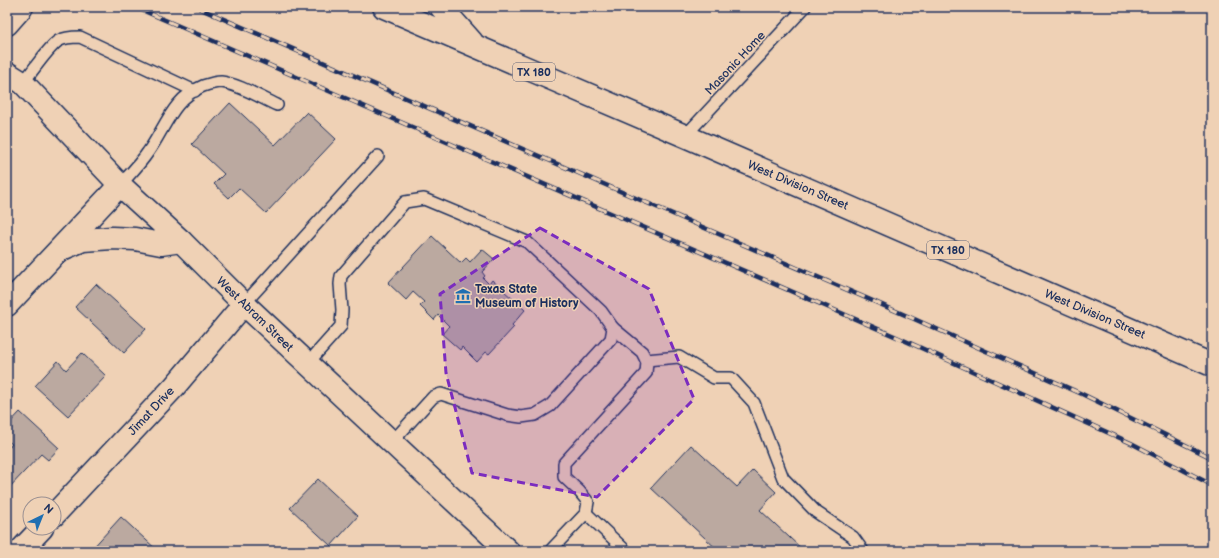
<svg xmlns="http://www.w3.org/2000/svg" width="1219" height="558" font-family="'Balsamiq Sans',sans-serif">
<rect width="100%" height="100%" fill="#efd1b5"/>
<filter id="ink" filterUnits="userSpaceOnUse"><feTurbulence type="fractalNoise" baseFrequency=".025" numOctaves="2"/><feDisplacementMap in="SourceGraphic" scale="8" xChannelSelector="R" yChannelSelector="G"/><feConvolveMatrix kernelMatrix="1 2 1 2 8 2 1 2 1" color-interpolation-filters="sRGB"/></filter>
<g filter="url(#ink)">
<g fill="#bba9a0" stroke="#1b2f5e">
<path d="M230 103 275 145 307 112 336 139 266 213 239 188 229 198 214 184 224 174 192 144Z"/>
<path d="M432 236 461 263 466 258 470 262 482 249 494 259 482 272 485 276 483 278 489 284 492 280 525 310 512 325 514 327 489 354 486 352 477 362 462 347 460 350 442 334 449 326 438 315 434 320 420 306 424 302 413 292 406 300 388 283Z"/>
<path d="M96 284 146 329 124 353 75 307Z"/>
<path d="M82 353 106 376 68 416 35 386 58 361 66 370Z"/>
<path d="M20 412 59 448 48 460 41 454 7 490V450L12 444 7 440V426Z"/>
<path d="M691 445 737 487 753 470 776 492 760 510 804 551H719L651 488Z"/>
<path d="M318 479 358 516 331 546 290 508Z"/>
<path d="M121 517 158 551H90Z"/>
</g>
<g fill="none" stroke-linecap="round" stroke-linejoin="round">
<defs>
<g id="service">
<path d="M23 83C32 72 47 49 58 41 65 37 73 37 80 37L195 91"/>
<path d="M685 136 805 7"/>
<path d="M120 185C130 174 140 164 148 152 166 127 172 99 203 86 209 84 215 82 221 82 239 84 261 98 277 105"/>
<path d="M244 304 378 156"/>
<path d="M646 360 679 357 714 378H731L754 403 783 478 816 512 853 537 863 551"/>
<path d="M308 363 341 326 342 310 340 284 341 276 405 202 424 199 527 242 601 311 613 328 611 339 550 406 535 415 521 417 507 415 441 394 433 397 392 442"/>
<path d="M586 513 626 551"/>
<path d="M550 551 586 513 588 502 579 491 564 477V463L646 373 647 362 642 352 613 328"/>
</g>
<g id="minor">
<path d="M54 515 174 387 244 304"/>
<path d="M20 551 42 528"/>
</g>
<g id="secondary">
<path d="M7 24 22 7"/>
<path d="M7 73 23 83 120 185 181 241 244 304 508 551"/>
<path d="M62 249 83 240 112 238 135 239 161 244 181 241"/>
<path d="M7 305 120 185"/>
</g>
<g id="primary">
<path d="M384 7 685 136 1212 365"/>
<path d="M441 7 472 42"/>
</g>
</defs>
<use href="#service" stroke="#1b2f5e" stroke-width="14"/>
<use href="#minor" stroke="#1b2f5e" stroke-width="25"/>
<use href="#secondary" stroke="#1b2f5e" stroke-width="25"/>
<use href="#primary" stroke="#1b2f5e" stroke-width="25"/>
<use href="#service" stroke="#efd1b5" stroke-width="11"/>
<use href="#minor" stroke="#efd1b5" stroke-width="22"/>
<use href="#secondary" stroke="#efd1b5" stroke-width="22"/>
<use href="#primary" stroke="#efd1b5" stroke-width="22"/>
<defs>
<g id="rail">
<path d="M135 7 899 338 1131 443 1212 485"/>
<path d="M196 7 912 318 1082 394 1212 458"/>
</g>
</defs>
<use href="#rail" stroke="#1b2f5e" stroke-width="4.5"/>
<use href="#rail" stroke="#efd1b5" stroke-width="3" stroke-dasharray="9" stroke-linecap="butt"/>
</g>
</g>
<path fill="#7b2cbf" fill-opacity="0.2" stroke="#7b2cbf" stroke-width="3" stroke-dasharray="8 5" stroke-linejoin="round" d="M540 228 649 289 694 399 597 497 472 473 446 373 440 294Z"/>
<defs>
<symbol id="museum-bare" viewBox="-9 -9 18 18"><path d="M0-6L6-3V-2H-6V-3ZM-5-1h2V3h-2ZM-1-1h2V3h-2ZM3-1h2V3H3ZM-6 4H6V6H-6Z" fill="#1f6fb2" stroke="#efd1b5" stroke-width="2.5" paint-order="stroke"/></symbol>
</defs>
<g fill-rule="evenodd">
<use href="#museum-bare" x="452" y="285" width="22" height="22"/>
</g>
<g text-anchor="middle" stroke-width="3" stroke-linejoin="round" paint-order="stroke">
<g fill="#efd1b5" stroke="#5b6078" stroke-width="1">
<rect x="513" y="63" width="42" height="18" rx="3"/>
<rect x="927" y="241" width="42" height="18" rx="3"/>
</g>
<g font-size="11" font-weight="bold" fill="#1b2f5e">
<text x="534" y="76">TX 180</text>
<text x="948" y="254">TX 180</text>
</g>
<g font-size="12" fill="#1b2f5e" stroke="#efd1b5">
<text transform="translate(735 63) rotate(-47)" y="4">Masonic Home</text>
<text transform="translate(798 185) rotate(23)" y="4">West Division Street</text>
<text transform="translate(255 314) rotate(44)" y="4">West Abram Street</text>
<text transform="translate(1095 314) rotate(23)" y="4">West Division Street</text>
<text transform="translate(151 411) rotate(-47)" y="4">Jimat Drive</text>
</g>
<g font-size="12" font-weight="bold" fill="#1b2f5e" stroke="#efd1b5" text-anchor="start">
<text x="475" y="293">Texas State<tspan x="475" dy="14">Museum of History</tspan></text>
</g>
</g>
<rect width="1219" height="558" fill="none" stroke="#efd1b5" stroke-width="24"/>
<rect x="12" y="12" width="1195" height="534" fill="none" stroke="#1b2f5e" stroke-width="1.5" filter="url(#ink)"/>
<g transform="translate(42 516) rotate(43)"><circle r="19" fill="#efd1b5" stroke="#9a9092"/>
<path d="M0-3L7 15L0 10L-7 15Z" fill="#1f6fb2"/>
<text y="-6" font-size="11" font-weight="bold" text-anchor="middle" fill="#1b2f5e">N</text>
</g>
</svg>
